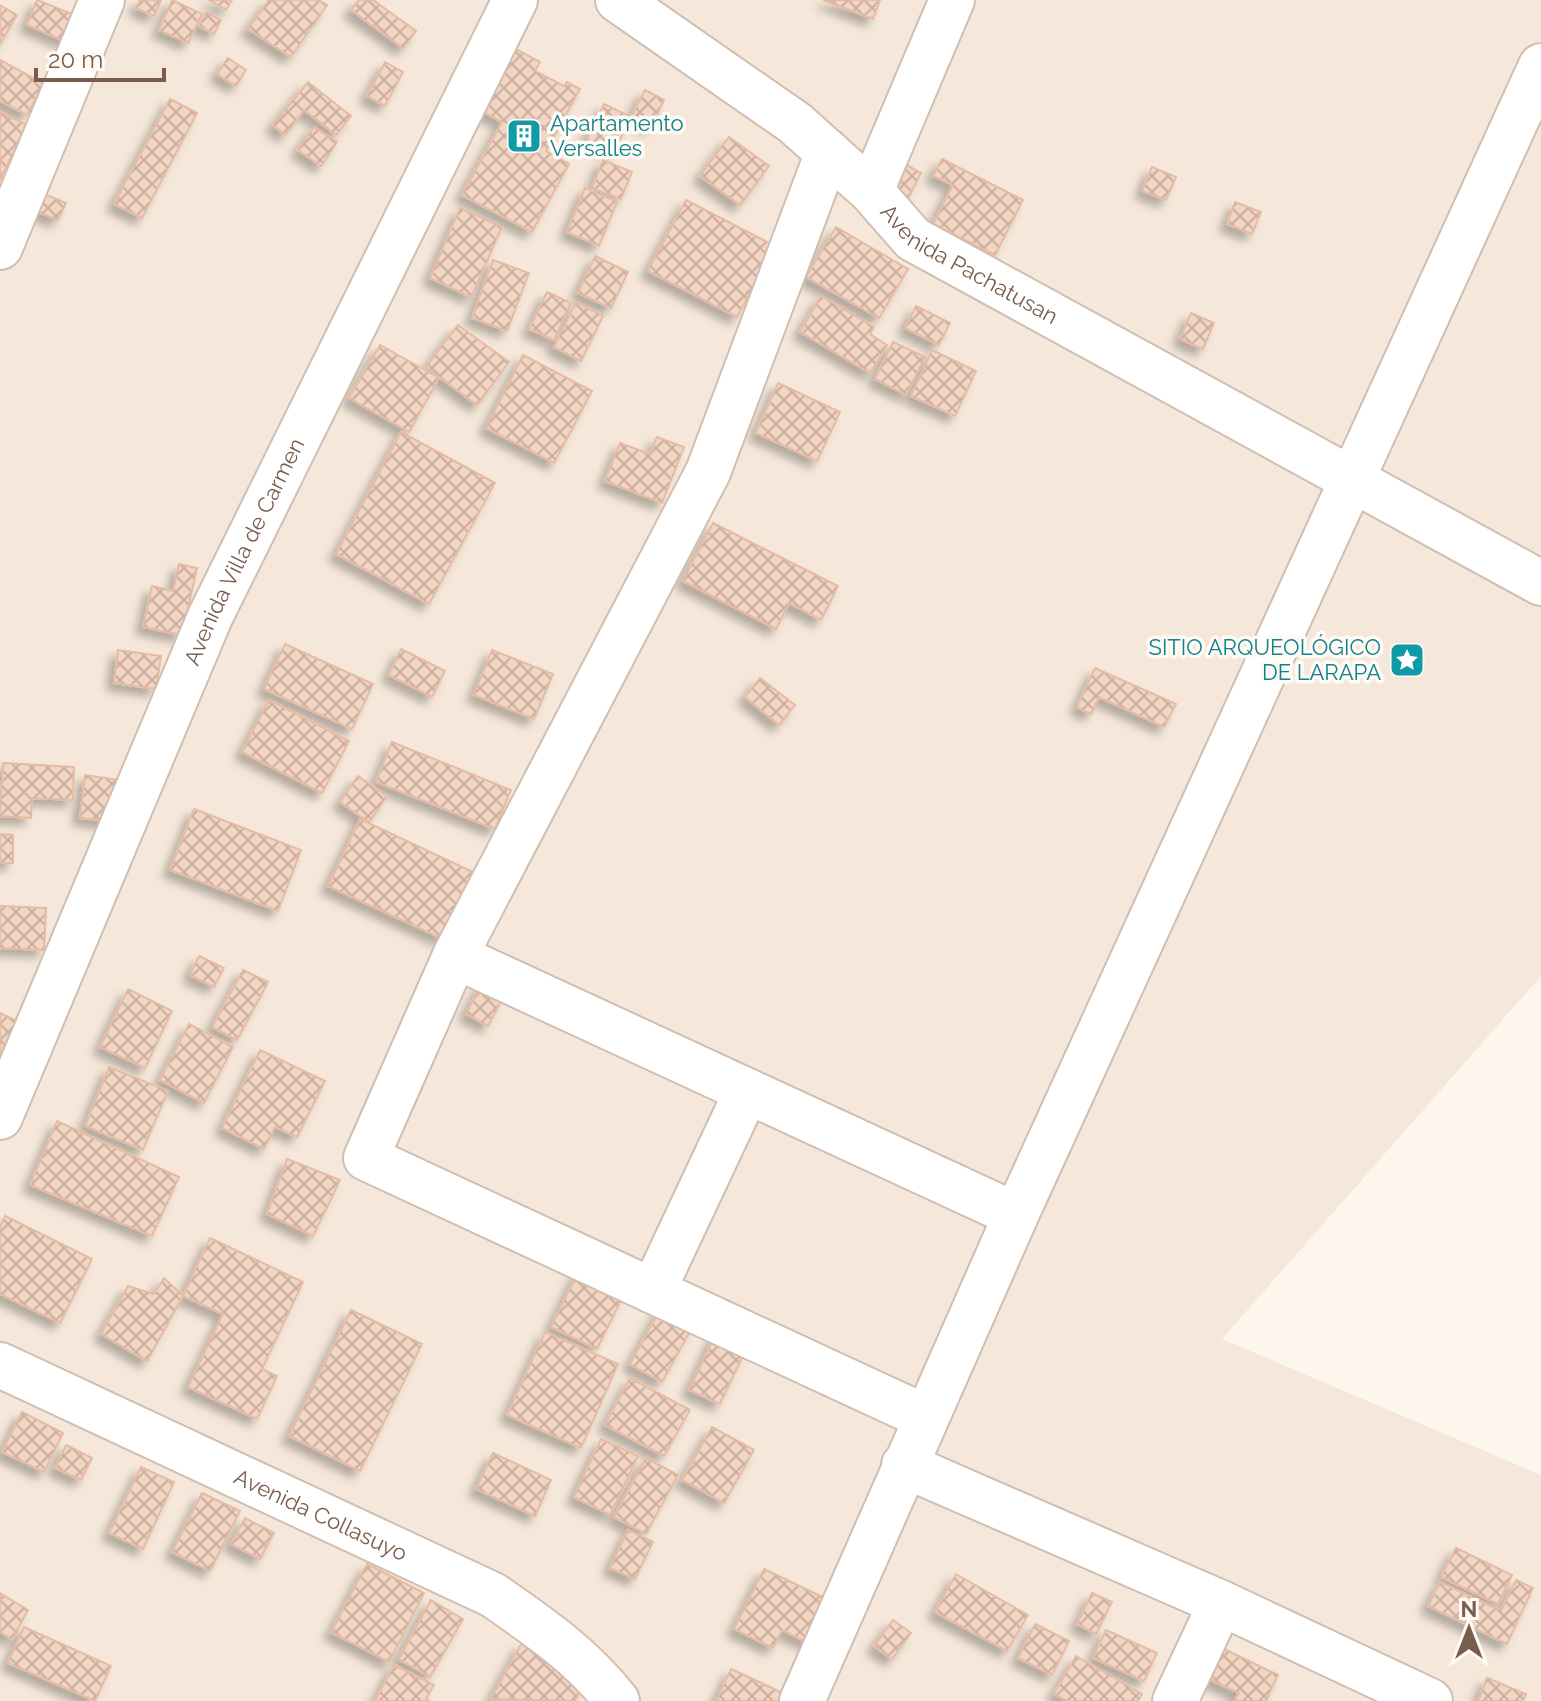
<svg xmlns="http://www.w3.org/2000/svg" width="1541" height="1701" font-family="Raleway,sans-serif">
<defs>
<pattern id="building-cross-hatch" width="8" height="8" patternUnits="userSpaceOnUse" patternTransform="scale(2)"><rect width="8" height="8" fill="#f3d5c3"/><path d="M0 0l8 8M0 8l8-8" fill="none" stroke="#cab0a1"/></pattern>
<filter id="shadow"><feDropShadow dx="-7" dy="7" stdDeviation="4" flood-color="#0004"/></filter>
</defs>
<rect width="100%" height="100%" fill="#fdf6ec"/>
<path fill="#f5e8da" d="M0 0H1541V976L1222 1339 1541 1475V1701H0Z"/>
<g fill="url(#building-cross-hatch)" stroke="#e6bba3" stroke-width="2" filter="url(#shadow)">
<path d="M37 0 80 17 69 43 27 25Z"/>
<path d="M140 0H161L154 16 136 8Z"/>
<path d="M172 0 202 14 188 43 159 30Z"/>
<path d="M209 0H232L226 10Z"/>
<path d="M269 0H319L327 5 291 57 248 29Z"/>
<path d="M359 0H373L416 31 403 48 351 10Z"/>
<path d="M823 0H880L873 19Z"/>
<path d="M0 5 17 15 0 44Z"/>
<path d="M206 12 221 20 214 34 199 26Z"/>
<path d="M510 46 540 62 535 71 564 86 567 82 580 89 546 151 569 164 532 232 462 195 502 122 476 108Z"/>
<path d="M228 58 246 70 236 86 217 74Z"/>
<path d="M0 60 44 84 27 115 0 101Z"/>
<path d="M385 62 403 72 385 106 367 96Z"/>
<path d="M308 82 351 116 336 135 304 110 285 135 273 125Z"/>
<path d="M645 90 664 100 651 127 631 117Z"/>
<path d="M170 99 197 113 142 218 114 204Z"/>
<path d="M604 104 631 117 614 152 587 139Z"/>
<path d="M0 112 27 125 0 180Z"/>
<path d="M314 127 337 142 321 166 298 150Z"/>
<path d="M729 137 769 166 740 205 700 176Z"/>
<path d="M892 157 921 173 905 204 875 188Z"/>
<path d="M942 159 1023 200 995 255 933 224 953 185 933 176Z"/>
<path d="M603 160 632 172 621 199 592 188Z"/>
<path d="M1152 167 1176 177 1166 200 1142 191Z"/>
<path d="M28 187 66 203 58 220 38 212Z"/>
<path d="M585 188 617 202 599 246 567 232Z"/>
<path d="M686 200 775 246 737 317 648 271Z"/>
<path d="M1235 202 1261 212 1252 234 1227 224Z"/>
<path d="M460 208 502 227 471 297 430 278Z"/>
<path d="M836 227 908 269 879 318 806 277Z"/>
<path d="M595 256 628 272 611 308 578 293Z"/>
<path d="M493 260 529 273 507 331 472 318Z"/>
<path d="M547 292 571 303 554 340 529 329Z"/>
<path d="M821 296 874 327 870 334 887 345 870 373 800 332Z"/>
<path d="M576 302 603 316 581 361 554 347Z"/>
<path d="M916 306 950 323 939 345 905 328Z"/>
<path d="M1191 313 1214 323 1203 349 1180 339Z"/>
<path d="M458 325 509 362 477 405 426 367Z"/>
<path d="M893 342 925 357 906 395 875 379Z"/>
<path d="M380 345 439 378 409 432 349 398Z"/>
<path d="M932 350 976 371 955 416 911 396Z"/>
<path d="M523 355 592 391 554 463 486 428Z"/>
<path d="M778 383 840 412 817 461 756 433Z"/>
<path d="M401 432 495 483 429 604 336 554Z"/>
<path d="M657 437 684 447 662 503 605 481 620 443 650 454Z"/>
<path d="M713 523 838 586 821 620 789 603 776 629 683 581Z"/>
<path d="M179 564 197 568 182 635 143 627 152 586 173 591Z"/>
<path d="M285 644 373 684 352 729 264 689Z"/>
<path d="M401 649 445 671 432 697 389 675Z"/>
<path d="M118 650 161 656 156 689 114 683Z"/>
<path d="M492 650 553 674 534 719 474 695Z"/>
<path d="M1095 668 1176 704 1164 727 1099 697 1091 714 1077 707Z"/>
<path d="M760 678 795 705 779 725 745 697Z"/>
<path d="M269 700 349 741 322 793 242 752Z"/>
<path d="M392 742 511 790 495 829 376 782Z"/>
<path d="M3 763 74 767 73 800 32 798 31 818 0 816Z"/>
<path d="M85 775 120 780 114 822 80 818Z"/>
<path d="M358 776 387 796 369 822 340 802Z"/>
<path d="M194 809 301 850 278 911 170 870Z"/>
<path d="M360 819 475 873 443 939 328 886Z"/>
<path d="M0 834 13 835V863H0Z"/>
<path d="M0 906 46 908 44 950 0 948Z"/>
<path d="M199 956 224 968 214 987 190 975Z"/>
<path d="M243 970 268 982 237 1040 212 1027Z"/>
<path d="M482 983 504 995 488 1026 466 1014Z"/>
<path d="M128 989 172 1011 145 1068 100 1047Z"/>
<path d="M0 1013 17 1021 0 1055Z"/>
<path d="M189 1024 233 1047 204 1103 160 1080Z"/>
<path d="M260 1050 325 1081 297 1137 275 1127 264 1149 222 1128Z"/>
<path d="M109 1067 168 1091 143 1150 85 1126Z"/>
<path d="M57 1121 179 1177 152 1236 30 1185Z"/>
<path d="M287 1159 340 1180 313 1236 267 1214Z"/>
<path d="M5 1216 92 1259 60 1323 0 1294V1227Z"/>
<path d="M210 1238 303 1282 262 1369 277 1376 257 1419 188 1387 223 1314 183 1296Z"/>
<path d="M580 1268 626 1290 597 1349 551 1327Z"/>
<path d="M164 1278 183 1296 147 1361 101 1334 128 1286 154 1294Z"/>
<path d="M663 1304 695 1322 662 1382 630 1364Z"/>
<path d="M351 1310 422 1344 360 1471 289 1436Z"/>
<path d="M545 1332 618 1364 581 1448 507 1415Z"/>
<path d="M716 1333 747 1347 720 1404 689 1390Z"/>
<path d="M630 1378 690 1410 664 1456 605 1425Z"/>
<path d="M22 1412 63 1433 44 1472 2 1452Z"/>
<path d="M712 1427 754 1450 724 1503 682 1480Z"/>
<path d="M601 1439 638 1456 610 1515 574 1497Z"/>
<path d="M66 1445 92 1458 81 1480 55 1468Z"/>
<path d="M493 1453 551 1480 535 1516 476 1489Z"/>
<path d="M646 1458 678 1475 646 1534 614 1517Z"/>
<path d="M141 1467 174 1482 143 1549 109 1533Z"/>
<path d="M202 1493 240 1511 210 1571 172 1552Z"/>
<path d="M245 1518 274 1533 260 1559 231 1544Z"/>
<path d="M628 1530 653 1542 635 1579 610 1568Z"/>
<path d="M1456 1548 1512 1575 1498 1604 1441 1577Z"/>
<path d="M367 1564 424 1593 389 1662 331 1632Z"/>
<path d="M764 1569 833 1602 812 1645 782 1630 773 1648 734 1629Z"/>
<path d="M956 1574 1028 1615 1007 1651 935 1612Z"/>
<path d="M1516 1580 1533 1588 1507 1644 1428 1606 1440 1582 1501 1611Z"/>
<path d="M0 1593 28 1610 12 1639 0 1632Z"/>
<path d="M1092 1593 1112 1602 1096 1634 1077 1624Z"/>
<path d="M431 1600 463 1619 430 1677 399 1659Z"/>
<path d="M893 1620 911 1633 892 1659 874 1646Z"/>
<path d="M1035 1624 1069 1641 1052 1675 1018 1658Z"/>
<path d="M24 1627 111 1666 95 1701 8 1663Z"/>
<path d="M1106 1630 1157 1653 1144 1681 1093 1658Z"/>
<path d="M521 1644 587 1678 575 1701 491 1699Z"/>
<path d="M1218 1646 1278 1675 1266 1701H1234L1239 1693 1204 1677Z"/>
<path d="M1076 1656 1142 1694 1138 1701H1067L1054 1694Z"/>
<path d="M394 1665 434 1685 426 1699 429 1701H375Z"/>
<path d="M731 1669 783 1693 779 1701H716Z"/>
<path d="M1487 1678 1526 1694 1523 1701H1478Z"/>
</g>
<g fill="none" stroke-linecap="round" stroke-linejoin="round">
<defs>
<g id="minor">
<path id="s1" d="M618 0 795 123 871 191 913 239 1541 583"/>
<path d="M828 152 708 472 455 956 366 1158 925 1417"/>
<path d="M871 191 952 0"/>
<path d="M0 247 102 0"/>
<path d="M455 956 1016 1215"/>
<path id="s2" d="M0 1117 210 617 515 0"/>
<path d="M653 1291 747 1091"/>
<path d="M904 1465 1221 1603 1430 1701"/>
<path d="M802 1701 1016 1215 1541 66"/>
<path d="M1175 1701 1221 1603"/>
</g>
<g id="tertiary">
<path id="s3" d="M0 1365 493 1595C539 1627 582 1656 617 1701"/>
</g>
</defs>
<use href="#minor" stroke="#d1beb0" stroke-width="48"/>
<use href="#tertiary" stroke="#d1beb0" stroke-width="48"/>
<use href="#minor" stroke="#fff" stroke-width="44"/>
<use href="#tertiary" stroke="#fff" stroke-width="44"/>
</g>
<defs>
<symbol id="building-square" viewBox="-11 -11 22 22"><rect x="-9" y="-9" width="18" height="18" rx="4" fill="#0f9aa8" stroke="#fffaf3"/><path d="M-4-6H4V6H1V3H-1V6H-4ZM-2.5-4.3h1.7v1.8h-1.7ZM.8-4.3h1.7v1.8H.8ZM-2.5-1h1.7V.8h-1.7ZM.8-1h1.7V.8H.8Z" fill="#fff"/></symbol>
<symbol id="sight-square" viewBox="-11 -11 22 22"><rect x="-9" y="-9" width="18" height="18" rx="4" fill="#0f9aa8" stroke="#fffaf3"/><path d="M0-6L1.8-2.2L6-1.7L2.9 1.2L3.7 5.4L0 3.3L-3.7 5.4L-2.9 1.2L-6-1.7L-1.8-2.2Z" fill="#fff"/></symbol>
</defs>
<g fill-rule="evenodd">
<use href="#building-square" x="504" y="116" width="40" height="40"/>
<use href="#sight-square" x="1387" y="640" width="40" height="40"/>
</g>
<g text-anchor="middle" stroke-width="7" stroke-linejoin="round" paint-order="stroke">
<g font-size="22" fill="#0d838f" stroke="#fffaf3" text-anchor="start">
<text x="550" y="131">Apartamento<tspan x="550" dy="25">Versalles</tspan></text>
<text x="1381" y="655" text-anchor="end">SITIO ARQUEOLÓGICO<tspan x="1381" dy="25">DE LARAPA</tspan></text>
</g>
<g font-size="22" fill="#7a5c4d" stroke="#fffaf3">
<text dy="8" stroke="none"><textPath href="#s1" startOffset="442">Avenida Pachatusan</textPath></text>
<text dy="8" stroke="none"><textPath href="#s2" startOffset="616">Avenida Villa de Carmen</textPath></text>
<text dy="8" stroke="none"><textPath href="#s3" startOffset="354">Avenida Collasuyo</textPath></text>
</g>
</g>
<g transform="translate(1469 1629)" stroke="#fffaf3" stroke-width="6" paint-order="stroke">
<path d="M0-6L14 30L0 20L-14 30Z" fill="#7a5c4d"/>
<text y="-12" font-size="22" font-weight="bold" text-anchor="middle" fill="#7a5c4d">N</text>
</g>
<path d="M36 68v12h128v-12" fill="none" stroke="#7a5c4d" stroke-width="4"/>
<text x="48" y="68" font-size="24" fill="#7a5c4d" stroke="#fffaf3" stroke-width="6" paint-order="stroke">20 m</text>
</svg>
